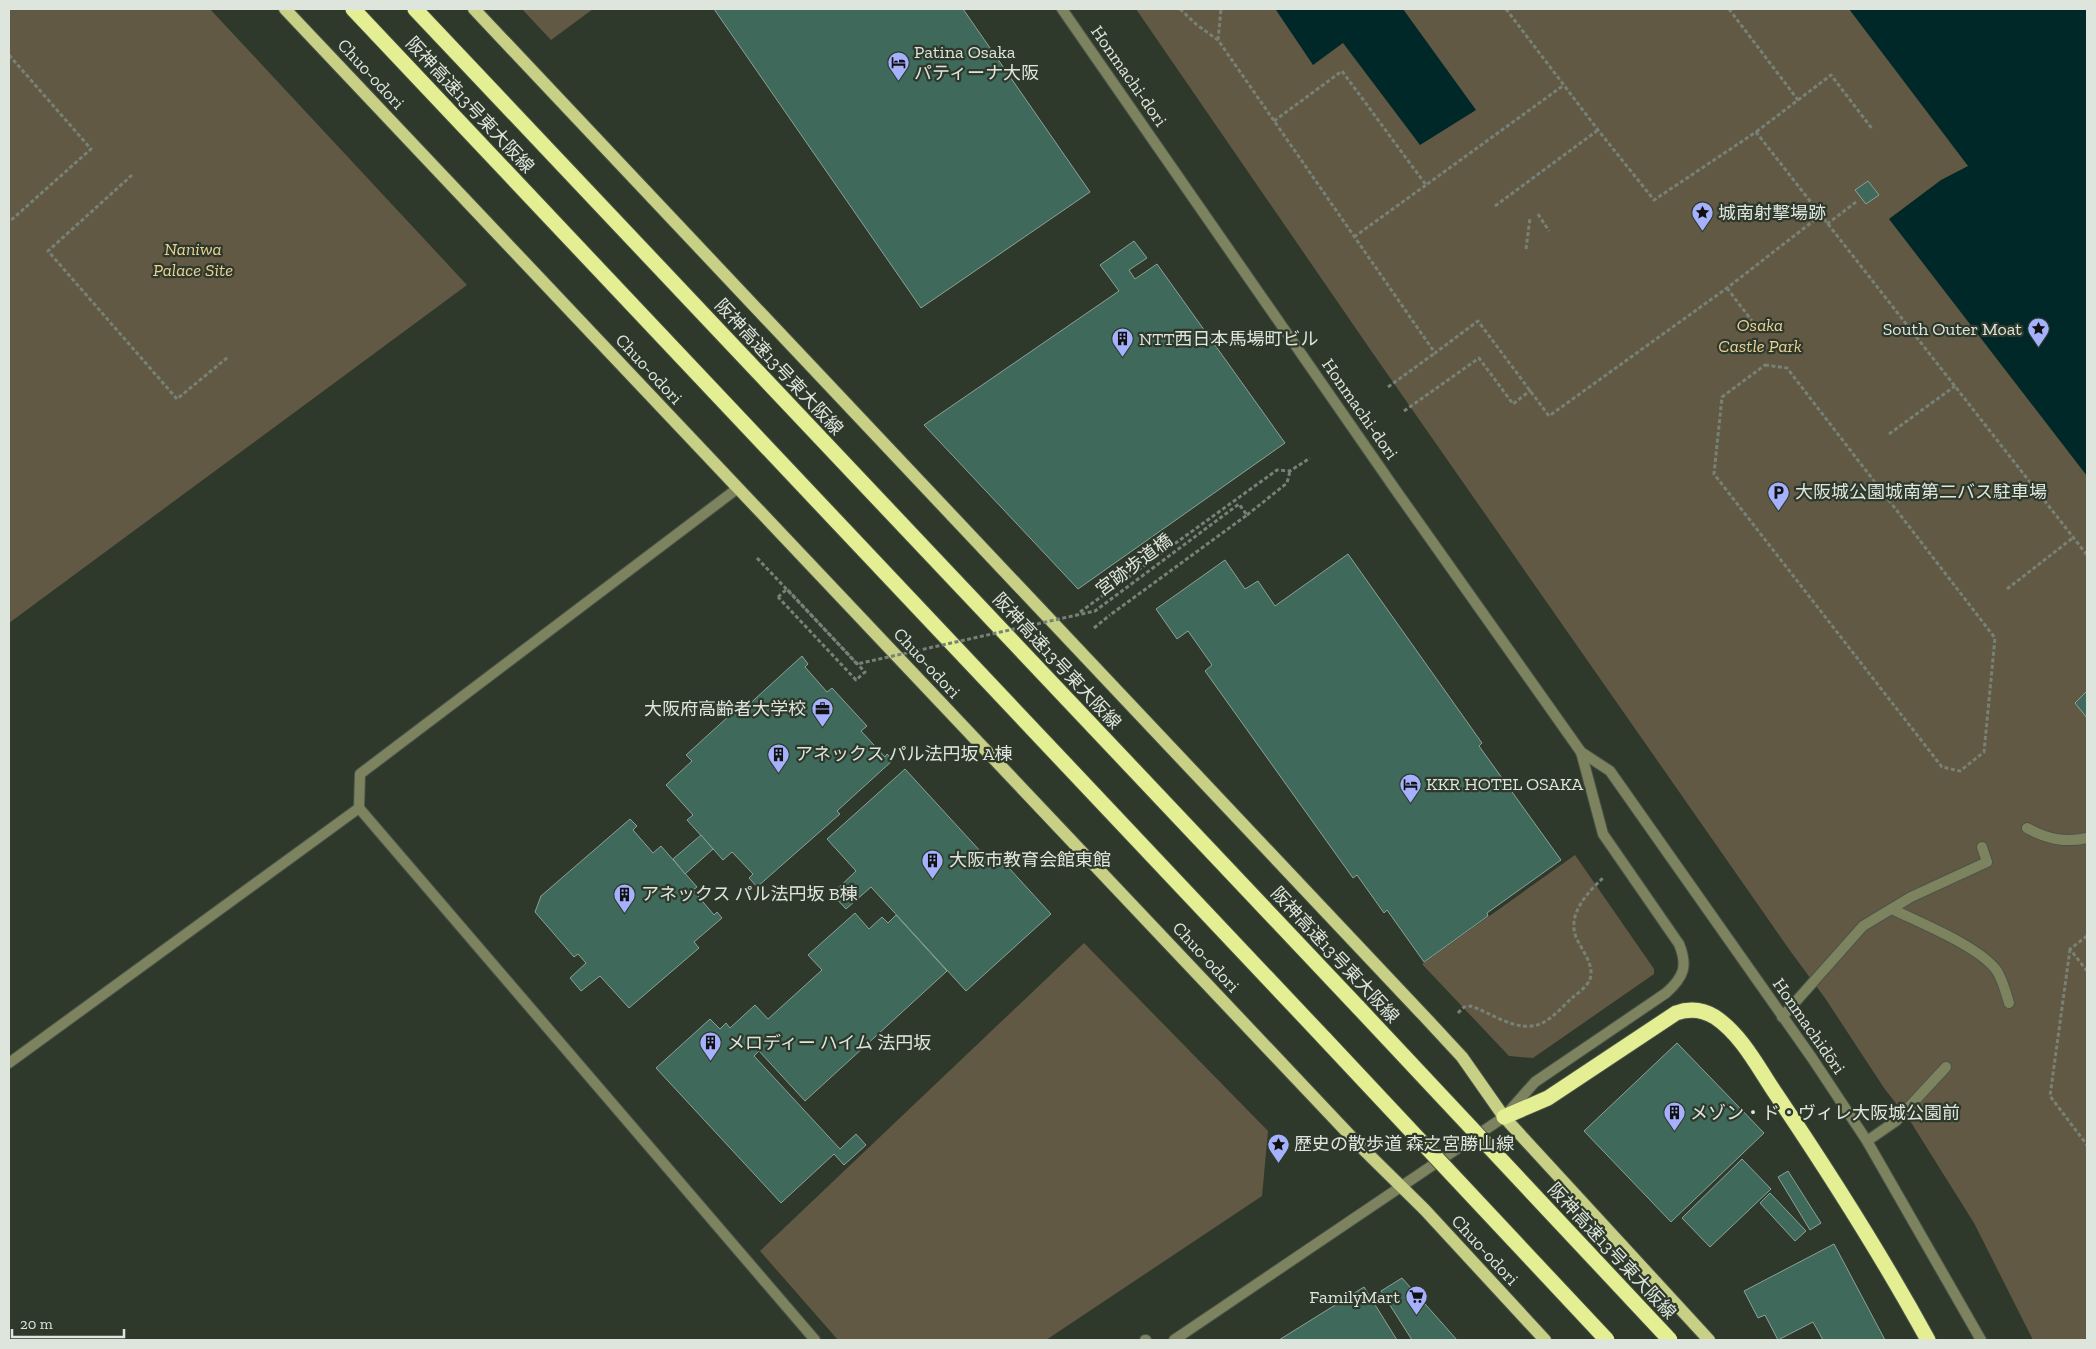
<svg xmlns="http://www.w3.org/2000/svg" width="2096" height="1349" font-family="'Zilla Slab','Noto Sans JP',serif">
<rect width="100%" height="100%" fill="#2e392c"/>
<g fill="#625944">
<path d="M9 9H210L467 285 9 623Z"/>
<path d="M522 9H593L551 40Z"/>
<path d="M1136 9H2087V1340H2033L1974 1223 1912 1124 1884 1088 1825 998 1791 952 1372 352Z"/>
<path d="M1575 855 1654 969V974L1533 1058 1509 1056 1422 964Z"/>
<path d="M1084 943 1268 1131 1262 1196 1046 1340H838L760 1251Z"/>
</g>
<g fill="#002828">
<path d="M1278 9H1403L1476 110 1420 145 1343 43 1313 65 1276 10Z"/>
<path d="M1849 9H2087V476L1889 219 1941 180 1968 166Z"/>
</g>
<g fill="#3f695a" stroke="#8da198">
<path d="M714 9H963L1090 192 921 308Z"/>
<path d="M1868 181 1879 195 1866 204 1855 190Z"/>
<path d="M1134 241 1147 258 1129 270 1135 279 1157 264 1285 443 1078 589 924 425 1119 291 1100 265Z"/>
<path d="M1348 554 1482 743 1479 746 1561 860 1487 913 1488 916 1424 962 1387 910 1384 913 1357 875 1353 878 1205 671 1212 665 1188 631 1177 639 1156 609 1225 560 1245 589 1258 581 1275 606Z"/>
<path d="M802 656 808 664 805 667 827 692 832 688 867 726 861 731 885 757 887 754 893 760 837 811 840 814 757 887 749 878 753 874 732 852 723 860 687 820 693 815 666 785 692 761 686 755 741 705 744 709Z"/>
<path d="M2087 691V718L2075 703Z"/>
<path d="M905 769 992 864 1008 867 1051 914 966 991 871 887 846 909 832 894 856 871 827 839Z"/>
<path d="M630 819 637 826 633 830 653 853 661 846 697 887 693 890 714 915 717 912 722 918 694 942 699 948 629 1008 600 976 581 991 570 978 586 963 578 954 574 957 535 912 541 896Z"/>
<path d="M701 835 713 849 685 874 673 859Z"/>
<path d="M855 913 869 929 882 917 888 923 896 915 947 971 805 1101 759 1051 754 1056 840 1149 856 1134 866 1145 844 1165 834 1154 781 1203 656 1068 710 1019 720 1029 726 1023 730 1028 755 1005 768 1019 822 970 808 955Z"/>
<path d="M1677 1043 1764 1133 1671 1222 1584 1131Z"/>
<path d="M1742 1159 1771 1189 1710 1247 1682 1218Z"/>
<path d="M1788 1171 1821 1223 1810 1230 1778 1177Z"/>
<path d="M1770 1193 1806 1231 1795 1241 1760 1203Z"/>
<path d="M1834 1244 1885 1340H1823L1813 1322 1778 1340 1765 1315 1758 1318 1744 1291Z"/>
<path d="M1402 1278 1457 1340H1412L1381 1291Z"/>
<path d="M1364 1287 1397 1340H1279Z"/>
</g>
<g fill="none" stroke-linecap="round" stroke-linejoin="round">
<defs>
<g id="service">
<path d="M2027 828C2047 839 2065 843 2087 838"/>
<path d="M1892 909C1920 923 1979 946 1997 971 2003 981 2006 993 2009 1003"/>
<path d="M1782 1017 1863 926 1911 897 1987 862 1982 847"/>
<path d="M1867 1141 1896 1121 1946 1067"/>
</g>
<g id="minor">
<path d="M738 488 360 774 359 808 815 1340"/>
<path d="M9 1063 359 808"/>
<path d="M1145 1340H1146"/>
<path d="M1174 1340 1504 1117 1535 1082 1666 993C1684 977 1688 966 1679 944L1603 834 1581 752"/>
</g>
<path id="tertiary" d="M1062 9 1395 489 1581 752 1610 771 1812 1058 1867 1141 1981 1340"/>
<g id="primary">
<path d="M285 9 1360 1146 1425 1210 1545 1340"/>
<path d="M474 9 1424 1016 1462 1057 1504 1117 1709 1340"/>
</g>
<g id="motorway">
<path d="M353 9 1325 1039"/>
<path d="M415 9 1358 1007"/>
<path d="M1504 1117 1548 1098 1676 1013C1690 1008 1702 1009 1715 1017 1742 1035 1759 1069 1776 1094 1830 1174 1882 1256 1928 1340"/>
</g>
</defs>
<use href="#service" stroke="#4a5548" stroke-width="12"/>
<use href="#minor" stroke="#4a5548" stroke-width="12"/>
<use href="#tertiary" stroke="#4a5548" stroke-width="12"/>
<use href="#primary" stroke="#4a5548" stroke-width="14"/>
<use href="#motorway" stroke="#4a5548" stroke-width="17"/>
<g stroke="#788176" stroke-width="3" stroke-dasharray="4 2.5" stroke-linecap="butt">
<path d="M1180 9 1197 25 1218 40 1435 353 1478 321 1549 416 1727 288 1821 215"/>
<path d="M1506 9 1598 130 1654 200 1756 132 2087 555"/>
<path d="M1729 9 1798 100 1756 132"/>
<path d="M1218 40 1221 9"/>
<path d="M9 55 91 149 9 222"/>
<path d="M1798 100 1831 75 1873 130"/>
<path d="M1274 121 1342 71 1426 185 1564 85"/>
<path d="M132 175 48 251 177 399 228 357"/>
<path d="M1495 206 1598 130"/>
<path d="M1538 214 1549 231"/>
<path d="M1827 224 1856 202"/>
<path d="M1354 237 1426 185"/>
<path d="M1526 249 1530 218"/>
<path d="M1727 288 1752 321"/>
<path d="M1765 365 1787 368 1995 638 1984 752 1960 771 1942 767 1714 474 1722 397Z"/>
<path d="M1388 387 1435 353"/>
<path d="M1404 411 1479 358 1513 404 1531 390"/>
<path d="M1889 434 1955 386"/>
<path d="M1247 515 1287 483 1290 471"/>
<path d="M757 558 865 672 856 680 778 597"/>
<path d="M2007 589 2074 537"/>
<path d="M1080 612 1277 470 1290 471 1310 458"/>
<path d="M1094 628 1110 615"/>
<path d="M2087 936 2070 949 2087 971"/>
<path d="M2070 949 2050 1096 2087 1145"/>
<path d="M1458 1013 1464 1007 1471 1006C1491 1013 1518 1033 1540 1024 1551 1020 1563 1006 1572 998 1579 992 1590 985 1591 975 1592 961 1581 949 1576 937 1567 914 1588 892 1603 878"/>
</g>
<use href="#service" stroke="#7e835f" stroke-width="10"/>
<use href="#minor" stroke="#7e835f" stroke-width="10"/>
<use href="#tertiary" stroke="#7e835f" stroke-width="10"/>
<use href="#primary" stroke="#c7d085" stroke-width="12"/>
<use href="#motorway" stroke="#e4ee93" stroke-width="15"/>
<defs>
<g id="motorway-bridge">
<path d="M1358 1007 1670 1340"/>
<path d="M1325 1039 1607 1340"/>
</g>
</defs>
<use href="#motorway-bridge" stroke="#4a5548" stroke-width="17" stroke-linecap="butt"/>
<path stroke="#788176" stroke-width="3" stroke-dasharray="4 2.5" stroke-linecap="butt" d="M778 597 787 589 857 664 1095 611 1239 504 1247 515 1110 615"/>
<use href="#motorway-bridge" stroke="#e4ee93" stroke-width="15"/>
</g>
<defs>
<symbol id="hotel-pin" viewBox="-11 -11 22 30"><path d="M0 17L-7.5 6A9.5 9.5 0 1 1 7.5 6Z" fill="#a5b1fc" stroke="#2e392c"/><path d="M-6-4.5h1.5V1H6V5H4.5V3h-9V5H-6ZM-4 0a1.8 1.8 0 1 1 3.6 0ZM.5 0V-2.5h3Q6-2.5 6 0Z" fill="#111"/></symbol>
<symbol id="sight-pin" viewBox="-11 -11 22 30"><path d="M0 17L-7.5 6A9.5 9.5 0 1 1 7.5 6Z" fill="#a5b1fc" stroke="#2e392c"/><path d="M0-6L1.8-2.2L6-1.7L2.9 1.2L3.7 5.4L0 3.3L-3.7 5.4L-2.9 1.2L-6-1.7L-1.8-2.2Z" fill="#111"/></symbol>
<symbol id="building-pin" viewBox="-11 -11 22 30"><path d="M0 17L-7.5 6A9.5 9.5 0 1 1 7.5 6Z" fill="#a5b1fc" stroke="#2e392c"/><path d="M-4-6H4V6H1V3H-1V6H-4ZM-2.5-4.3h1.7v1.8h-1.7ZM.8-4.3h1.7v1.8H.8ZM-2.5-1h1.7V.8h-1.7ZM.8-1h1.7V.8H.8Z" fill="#111"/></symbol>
<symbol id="parking-pin" viewBox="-11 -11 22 30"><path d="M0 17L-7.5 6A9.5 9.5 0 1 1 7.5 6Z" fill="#a5b1fc" stroke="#2e392c"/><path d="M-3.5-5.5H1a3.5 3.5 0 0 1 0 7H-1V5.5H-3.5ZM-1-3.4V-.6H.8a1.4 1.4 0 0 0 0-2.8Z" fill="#111"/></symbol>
<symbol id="office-pin" viewBox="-11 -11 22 30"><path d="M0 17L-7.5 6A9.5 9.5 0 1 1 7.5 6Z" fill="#a5b1fc" stroke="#2e392c"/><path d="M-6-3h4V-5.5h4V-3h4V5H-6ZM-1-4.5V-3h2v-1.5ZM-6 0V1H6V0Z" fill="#111"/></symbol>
<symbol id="supermarket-pin" viewBox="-11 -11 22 30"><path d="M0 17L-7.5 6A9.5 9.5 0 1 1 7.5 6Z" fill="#a5b1fc" stroke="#2e392c"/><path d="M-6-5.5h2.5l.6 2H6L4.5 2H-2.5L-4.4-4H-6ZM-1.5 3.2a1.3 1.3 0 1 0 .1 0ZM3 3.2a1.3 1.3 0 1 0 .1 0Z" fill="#111"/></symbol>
</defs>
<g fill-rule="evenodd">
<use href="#hotel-pin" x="886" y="50" width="25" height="34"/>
<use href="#sight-pin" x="1690" y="200" width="25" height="34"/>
<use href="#sight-pin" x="2026" y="316" width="25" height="34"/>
<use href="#building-pin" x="1110" y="326" width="25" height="34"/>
<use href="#parking-pin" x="1766" y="480" width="25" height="34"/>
<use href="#office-pin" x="810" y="696" width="25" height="34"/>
<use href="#building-pin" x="766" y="742" width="25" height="34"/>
<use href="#hotel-pin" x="1398" y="772" width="25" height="34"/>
<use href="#building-pin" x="920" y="848" width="25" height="34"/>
<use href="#building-pin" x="612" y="882" width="25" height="34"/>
<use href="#building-pin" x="698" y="1030" width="25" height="34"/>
<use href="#building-pin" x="1662" y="1100" width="25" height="34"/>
<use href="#sight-pin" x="1266" y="1132" width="25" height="34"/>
<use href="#supermarket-pin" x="1404" y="1284" width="25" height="34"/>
</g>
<g text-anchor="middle" stroke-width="4.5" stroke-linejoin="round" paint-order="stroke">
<g font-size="18" fill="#dee5dd" stroke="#2e392c" text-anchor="start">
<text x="914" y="58">Patina Osaka<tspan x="914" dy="21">パティーナ大阪</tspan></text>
<text x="1718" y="219">城南射撃場跡</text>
<text x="2022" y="335" text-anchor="end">South Outer Moat</text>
<text x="1139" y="345">NTT西日本馬場町ビル</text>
<text x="1795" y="498">大阪城公園城南第二バス駐車場</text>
<text x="806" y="715" text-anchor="end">大阪府高齢者大学校</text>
<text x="795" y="760">アネックス パル法円坂 A棟</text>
<text x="1426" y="790">KKR HOTEL OSAKA</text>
<text x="949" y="866">大阪市教育会館東館</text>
<text x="641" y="900">アネックス パル法円坂 B棟</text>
<text x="727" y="1049">メロディー ハイム 法円坂</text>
<text x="1690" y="1119">メゾン・ド・ヴィレ大阪城公園前</text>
<text x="1294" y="1150">歴史の散歩道 森之宮勝山線</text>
<text x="1400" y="1303" text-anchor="end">FamilyMart</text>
</g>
<g font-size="18" fill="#dee5dd" stroke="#2e392c">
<text transform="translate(371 74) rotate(47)" y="6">Chuo-odori</text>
<text transform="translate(1129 76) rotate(55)" y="6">Honmachi-dori</text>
<text transform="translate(470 105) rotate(47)" y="6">阪神高速13号東大阪線</text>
<text transform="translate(779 367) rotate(47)" y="6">阪神高速13号東大阪線</text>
<text transform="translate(649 369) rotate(47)" y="6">Chuo-odori</text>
<text transform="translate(1360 409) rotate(55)" y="6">Honmachi-dori</text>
<text transform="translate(1134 565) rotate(-37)" y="6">宮跡歩道橋</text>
<text transform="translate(1057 661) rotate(47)" y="6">阪神高速13号東大阪線</text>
<text transform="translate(927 663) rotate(47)" y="6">Chuo-odori</text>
<text transform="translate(1335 955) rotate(47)" y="6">阪神高速13号東大阪線</text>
<text transform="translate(1206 957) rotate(47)" y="6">Chuo-odori</text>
<text transform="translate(1809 1026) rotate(55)" y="6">Honmachidōri</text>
<text transform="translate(1485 1250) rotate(47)" y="6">Chuo-odori</text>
<text transform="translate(1612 1251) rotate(47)" y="6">阪神高速13号東大阪線</text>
</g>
<g font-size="18" font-style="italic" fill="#edd295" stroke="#2e392c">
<text x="193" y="255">Naniwa<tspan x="193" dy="21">Palace Site</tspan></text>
<text x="1760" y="331">Osaka<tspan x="1760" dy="21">Castle Park</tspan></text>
</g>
</g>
<rect width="2096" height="1349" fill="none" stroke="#dee5dd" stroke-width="20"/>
<path d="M12 1329v8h112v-8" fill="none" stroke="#dee5dd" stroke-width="2.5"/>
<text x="20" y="1329" font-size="15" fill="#dee5dd" stroke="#2e392c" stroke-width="4" paint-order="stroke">20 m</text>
</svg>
